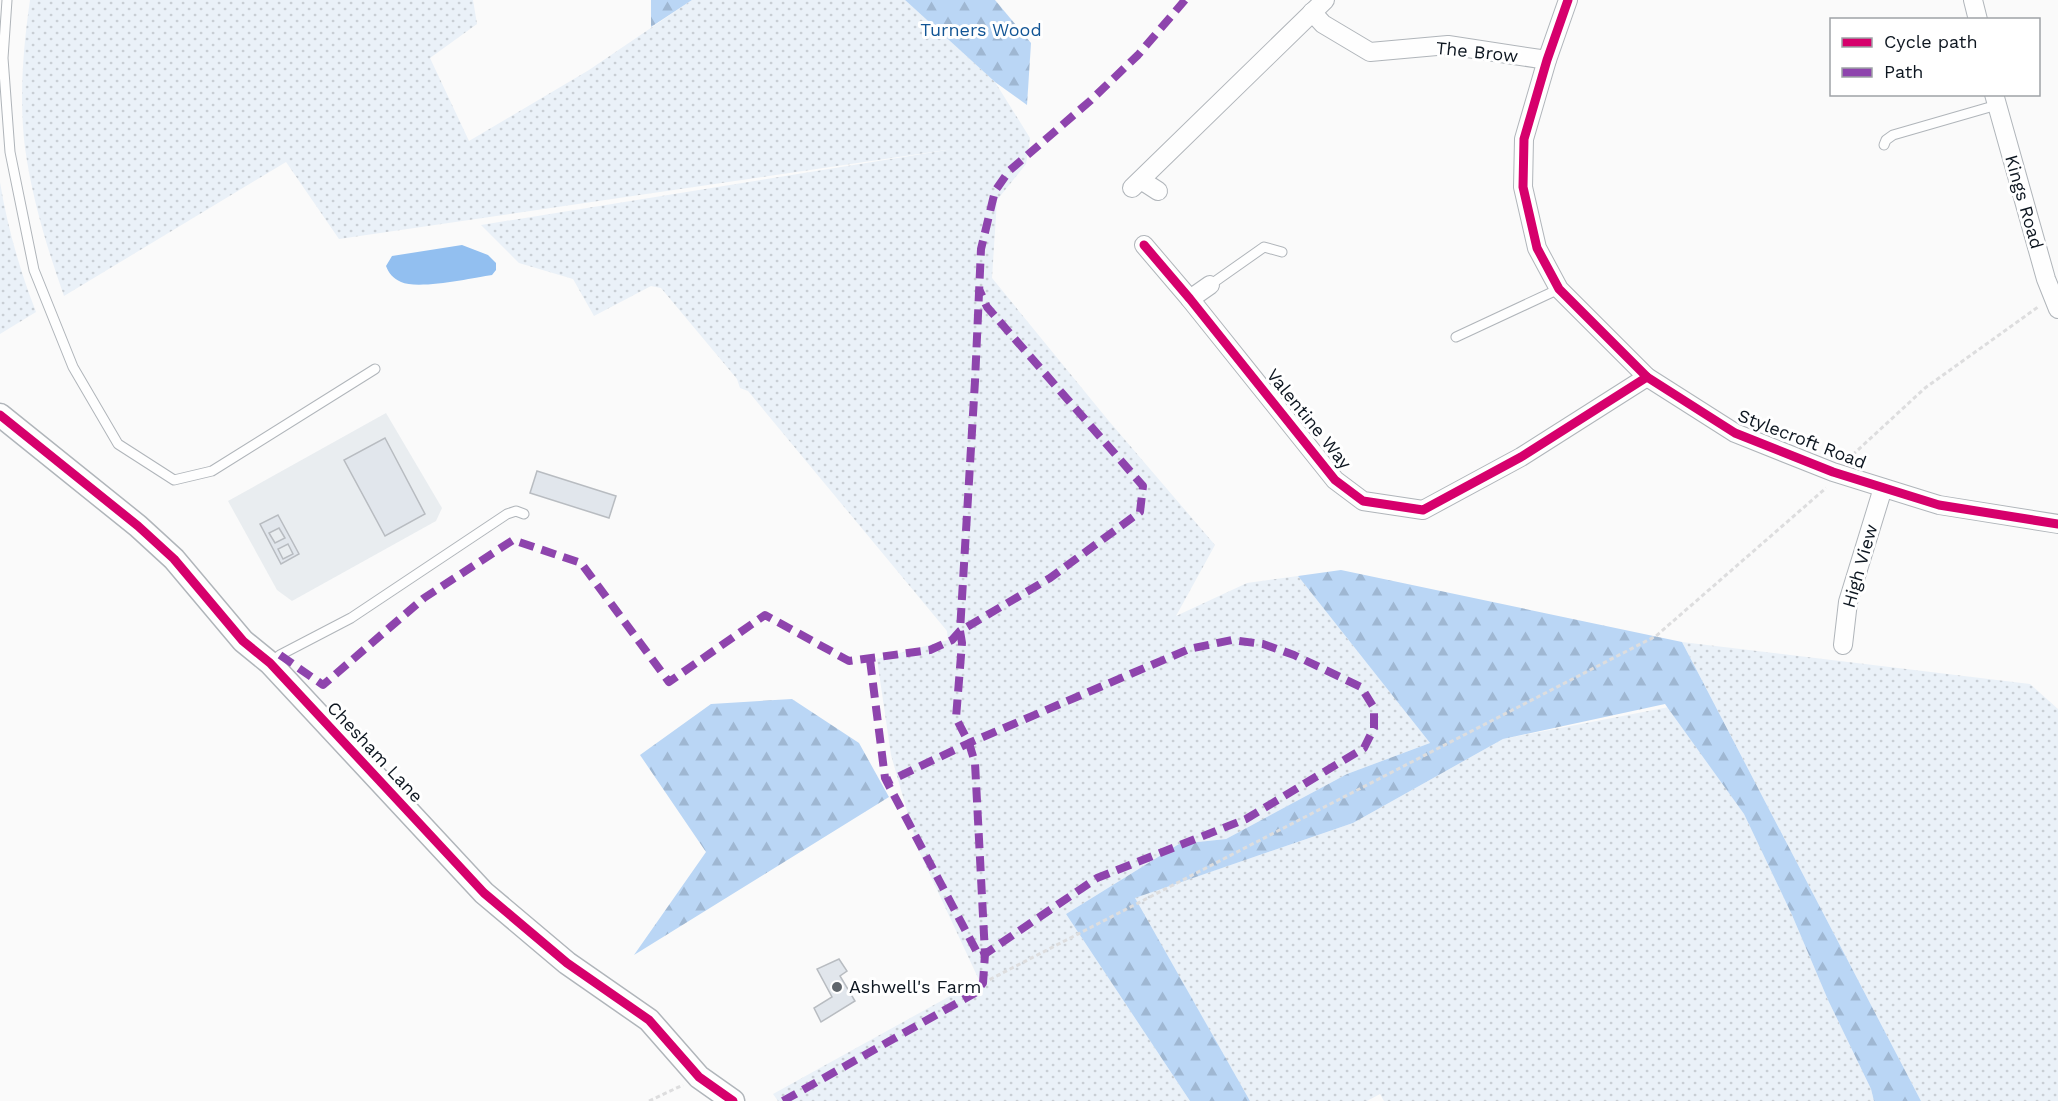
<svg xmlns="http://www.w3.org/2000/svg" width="2058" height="1101" font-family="'Work Sans',sans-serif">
<defs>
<pattern id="grass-dots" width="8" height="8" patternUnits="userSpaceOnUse" patternTransform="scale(1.5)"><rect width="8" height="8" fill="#eaf1f8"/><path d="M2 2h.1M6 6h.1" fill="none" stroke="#c8ced4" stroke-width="1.8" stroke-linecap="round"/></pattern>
<pattern id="forest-firs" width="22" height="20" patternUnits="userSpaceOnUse" patternTransform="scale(1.5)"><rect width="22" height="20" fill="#bad6f5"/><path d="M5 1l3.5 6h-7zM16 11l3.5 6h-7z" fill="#9fb7d2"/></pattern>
</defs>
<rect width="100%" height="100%" fill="#fafafa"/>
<path fill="#e9edf0" d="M386 413 442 508 436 521 292 601 277 590 228 501Z"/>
<g fill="url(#grass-dots)">
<path d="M30 0H473L477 24 430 58 469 141 589 70 692 0H905L995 82 1030 138 1026 164 997 200 992 278 1108 420 1215 545 1176 616 1247 583 1298 576 1430 743 1347 774 1226 839 1179 844 1066 914 1190 1101H778L773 1094 979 980 918 849 891 755 877 659 948 640 947 631 748 391 740 388 737 379 661 288 651 286 594 316 573 279 519 263 481 225 953 149 339 239 286 162 64 296C47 248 32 198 25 148 19 100 23 48 30 0Z"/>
<path d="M0 182C7 226 20 271 36 312L0 334Z"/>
<path d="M1682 642 2030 684 2058 709V1101H1921Z"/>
<path d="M1669 707 1744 814 1792 915 1828 1000 1871 1089 1874 1101H1384L1380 1094 1367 1101H1250L1134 898 1353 823 1503 739Z"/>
</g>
<g fill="url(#forest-firs)">
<path d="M651 0H692L651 27Z"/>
<path d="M905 0H995L1031 43 1027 105 995 82Z"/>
<path d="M1341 570 1682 642 1921 1101H1874L1871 1089 1828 1000 1792 915 1744 814 1665 704 1503 739 1353 823 1135 898 1250 1101H1190L1066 914 1179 844 1226 839 1347 774 1430 743 1298 576Z"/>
<path d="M792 699 859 743 889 797 634 955 706 852 640 755 711 704Z"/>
</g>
<path fill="#92bff0" d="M462 245 488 255 496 263V270L492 275C472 278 418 290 401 282 393 278 389 274 386 266L392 256Z"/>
<g fill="#e1e6ec" stroke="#b8bcc1" stroke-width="1.5" fill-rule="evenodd">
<path d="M385 438 425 514 385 536 344 460Z"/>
<path d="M537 471 616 496 609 518 530 493Z"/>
<path d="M278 515 299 554 281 564 260 524ZM279 528 285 538 275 543 269 533ZM288 544 293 554 283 559 278 549Z"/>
<path d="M839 959 847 971 840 976 855 1001 821 1022 814 1008 832 997 817 969Z"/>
</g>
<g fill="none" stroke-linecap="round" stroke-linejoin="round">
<defs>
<g id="service">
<path d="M7 0 3 58 10 152 34 270 73 367 118 444 174 480 212 471 375 369"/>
<path d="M1884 145 1886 140 1893 135 1997 105"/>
<path d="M1210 285 1264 247 1282 252"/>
<path d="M1456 337 1559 289"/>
<path d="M270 663 280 655 351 618 507 514 516 511 524 514"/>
</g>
<g id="minor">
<path d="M1568 0 1547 60 1524 139 1523 187 1537 248 1559 289 1647 377 1735 433 1833 472 1939 505 2058 524"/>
<path d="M1973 0 1978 20"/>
<path d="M1312 12 1323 24 1370 52 1448 45 1547 60"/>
<path d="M1994 94 2046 279 2058 309"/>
<path d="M1141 180 1158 191"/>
<path d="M1132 188 1325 0"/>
<path d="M1144 245 1190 299 1335 480 1363 501 1423 510 1521 457 1647 377"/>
<path d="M1190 299 1210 285"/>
<path d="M1843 645 1848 602 1883 488"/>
</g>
<path id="tertiary" d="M0 415 138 526 174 559 243 641 270 663 484 893 567 963 649 1020 699 1077 733 1101"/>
</defs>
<use href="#service" stroke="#b0b5ba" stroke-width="11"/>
<use href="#minor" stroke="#b0b5ba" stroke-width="20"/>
<use href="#tertiary" stroke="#b0b5ba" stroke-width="25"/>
<g stroke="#ddddde" stroke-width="3" stroke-dasharray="4.5 3" stroke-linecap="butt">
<path d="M1847 460 1925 388 2038 307"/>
<path d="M983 983 1656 636 1826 488"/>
<path d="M649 1101 683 1085"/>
</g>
<use href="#service" stroke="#fefefe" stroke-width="9"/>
<use href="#minor" stroke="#fefefe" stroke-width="18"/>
<use href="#tertiary" stroke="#fefefe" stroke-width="22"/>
<g stroke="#8e44ad" stroke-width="8" stroke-dasharray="15 8" stroke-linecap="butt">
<path d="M280 655 323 685 424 598 513 540 581 563 669 682 765 615 849 661 930 650 952 640 960 631 1050 578 1140 512 1143 486 987 307 979 289"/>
<path d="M870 660 885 778 887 782 979 956 985 954 1097 878 1246 819 1364 748 1374 728V708L1361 687 1294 655 1263 644 1232 640 1189 649 969 743 887 782"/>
<path d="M783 1101 975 993 983 983 985 954 975 763 969 743 956 718 962 643 960 631 975 381 981 249 995 191 1009 171 1090 101 1138 55 1185 0"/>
</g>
<defs>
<g id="cycleway">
<path d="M1568 0 1547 60 1524 139 1523 187 1537 248 1559 289 1647 377 1735 433 1833 472 1939 505 2058 524"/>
<path d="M1144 245 1190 299 1335 480 1363 501 1423 510 1521 457 1647 377"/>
<path d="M0 415 138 526 174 559 243 641 270 663 484 893 567 963 649 1020 699 1077 733 1101"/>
</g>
</defs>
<use href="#cycleway" stroke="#fff" stroke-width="13"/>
<use href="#cycleway" stroke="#d6006c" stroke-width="9"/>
</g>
<circle fill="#60666c" stroke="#fff" stroke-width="2" cx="837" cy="987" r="6"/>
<g text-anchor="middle" stroke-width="6" stroke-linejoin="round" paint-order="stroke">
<g font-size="18" fill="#125595" stroke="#fff">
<text x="981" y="36">Turners Wood</text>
</g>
<g font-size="18" fill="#0d1620" stroke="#fff">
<text transform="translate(1477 52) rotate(6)" y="6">The Brow</text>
<text transform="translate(2024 202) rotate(74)" y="6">Kings Road</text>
<text transform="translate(1309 419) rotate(51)" y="6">Valentine Way</text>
<text transform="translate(1802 439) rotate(21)" y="6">Stylecroft Road</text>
<text transform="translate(1860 566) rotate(-74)" y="6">High View</text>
<text transform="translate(375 752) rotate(47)" y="6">Chesham Lane</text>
</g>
<g font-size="18" fill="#0d1620" stroke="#fff" text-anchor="start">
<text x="849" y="993">Ashwell's Farm</text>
</g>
</g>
<rect x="1830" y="18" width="210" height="78" fill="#ffffff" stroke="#9ea2a6" stroke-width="1.5"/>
<rect x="1842" y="38" width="30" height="9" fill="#d6006c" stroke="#9ea2a6" stroke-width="1.5"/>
<text x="1884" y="48" font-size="18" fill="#0d1620">Cycle path</text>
<rect x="1842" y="68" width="30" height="9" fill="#8e44ad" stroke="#9ea2a6" stroke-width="1.5"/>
<text x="1884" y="78" font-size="18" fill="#0d1620">Path</text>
</svg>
